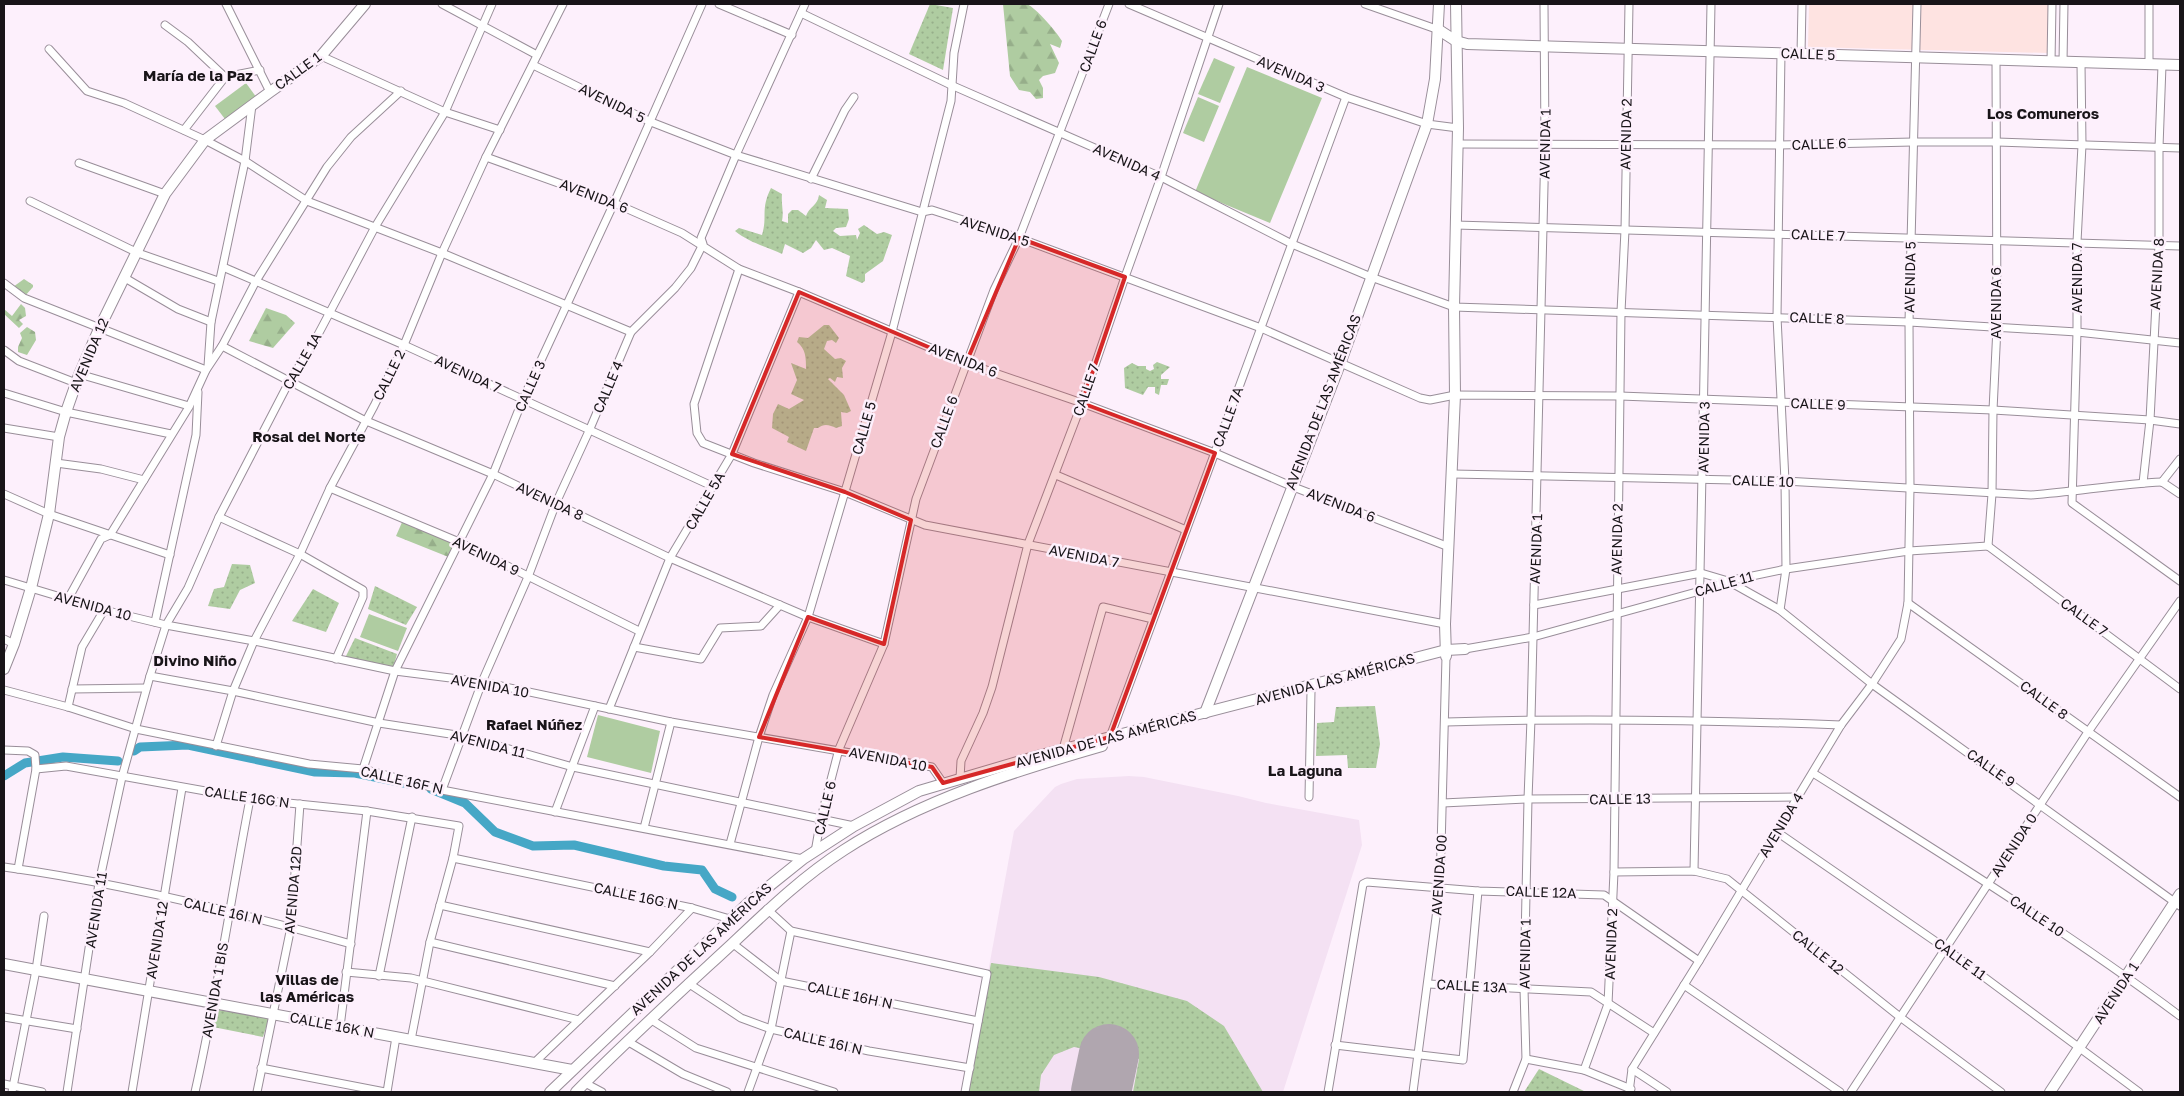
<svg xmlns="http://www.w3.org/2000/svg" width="2184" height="1096" font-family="'Golos Text',sans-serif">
<defs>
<pattern id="green-dots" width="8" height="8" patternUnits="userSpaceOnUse" patternTransform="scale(1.25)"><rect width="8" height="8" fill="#afcca1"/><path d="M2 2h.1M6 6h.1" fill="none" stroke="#96ae8a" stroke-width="1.8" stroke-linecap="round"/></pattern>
<pattern id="forest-firs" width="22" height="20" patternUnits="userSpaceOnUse" patternTransform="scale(1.25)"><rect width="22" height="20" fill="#afcca1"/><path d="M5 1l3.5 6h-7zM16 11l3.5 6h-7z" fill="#96ae8a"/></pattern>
</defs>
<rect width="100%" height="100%" fill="#fdf0fc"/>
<path fill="#f4e1f3" d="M1129 776 1144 777 1238 796 1266 803 1359 820 1362 845 1283 1092H966L1014 831 1055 787 1061 784 1077 779Z"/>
<path fill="#fee3e1" d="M1809 4H2048V53L1808 47Z"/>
<g fill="url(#green-dots)">
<path d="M930 4 953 8 943 70 909 54Z"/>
<path d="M771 188 782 194C781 204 784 212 782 221L788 223V214L792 210H798L806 216C809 207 818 205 819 195L827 200 825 208 848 209 849 219 846 227 836 228 833 231 840 236 856 235 857 240 860 233 858 229 864 225 877 234 884 232 892 235 883 261 865 274V281L862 283 846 276 850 256 832 248 824 250 816 240 811 248 803 253 785 244 782 254C767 247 748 242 735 231L739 228 762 235C768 216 760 210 771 188Z"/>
<path d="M824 325H829L839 338 836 343 832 340 827 341 824 349 835 359 841 358 846 361 842 368 843 378 837 377 835 382 830 378 828 379 844 395 851 411 847 413 841 412 842 426 836 428C830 425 824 423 818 428H814L806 451 787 442 789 437 772 428 773 414 778 404 789 409 804 400 791 394 797 380 791 363 806 369C806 358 806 349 797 342L799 337 808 338Z"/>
<path d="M1157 362 1170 367 1161 375V379H1169L1167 385H1161L1159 395 1155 393V387H1148L1143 395 1125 388 1124 368 1132 363 1138 366H1146V369L1150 371 1154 369 1153 365Z"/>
<path d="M232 564 250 565 255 583 240 590 230 609 208 606 214 589 224 587Z"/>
<path d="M375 586 417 607 406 625 368 609Z"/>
<path d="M313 589 339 603 326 632 292 621Z"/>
<path d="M355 638 397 654 393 668 345 658Z"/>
<path d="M1375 706 1380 744 1376 768H1348L1347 755 1316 756 1317 723 1334 722 1336 707Z"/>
<path d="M991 963 1099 977 1187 1001 1224 1026 1263 1092H1133L1139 1059 1074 1047 1054 1055 1041 1075 1039 1092H966Z"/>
<path d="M218 1010 269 1018 263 1037 213 1027Z"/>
<path d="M1539 1069 1586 1092H1524Z"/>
</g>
<g fill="url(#forest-firs)">
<path d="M1003 4C1010 4 1021 2 1027 4 1037 9 1056 31 1062 41L1060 48 1050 44 1059 63 1055 73 1043 76 1039 80 1043 88V98L1036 99 1030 92 1019 90 1010 76Z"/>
<path d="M24 279 33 285V287L24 297 13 287Z"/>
<path d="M21 304 25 308 26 316 19 320 23 324 19 328 4 314V309L12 316Z"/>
<path d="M266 308 286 315 295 323 273 348 249 341Z"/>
<path d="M27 327 35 332 36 340 27 355 18 352V347L22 338 20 333Z"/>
<path d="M403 520 457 543 451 558 396 536Z"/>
</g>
<g fill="#afcca1">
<path d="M1214 58 1235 67 1220 103 1198 94Z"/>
<path d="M1247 67 1322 98 1270 223 1195 192Z"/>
<path d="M246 83 259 101 228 123 215 106Z"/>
<path d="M1198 97 1219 106 1204 142 1183 133Z"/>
<path d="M369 614 407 628 398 651 360 637Z"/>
<path d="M598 715 660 731 651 773 587 757Z"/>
</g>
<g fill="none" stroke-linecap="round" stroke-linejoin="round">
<g stroke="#46a7c6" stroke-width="9">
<path d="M134 751 140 747 188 745 315 772 355 773 409 784"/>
<path d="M4 776 25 763 63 757 118 761"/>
<path d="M431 789 465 803 495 832 533 846 574 845 664 866 702 870 715 889 732 897"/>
</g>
<path stroke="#b0a6af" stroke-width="60" d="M1101 1092 1109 1054"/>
<defs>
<g id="street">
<path d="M226 4 270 92"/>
<path d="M442 4 537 55"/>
<path d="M719 4 792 35"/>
<path d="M1129 4 1346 97 1427 124 1458 128"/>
<path d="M1365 4 1439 30"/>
<path d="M2149 4V64"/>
<path d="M801 13 951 85 1161 177 1292 244 1371 277 1454 307 1909 322 2077 332 2180 343"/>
<path d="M165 25 188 42 225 77"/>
<path d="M49 49 87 91 124 103 205 140 245 161 307 201 442 253 631 332"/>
<path d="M1801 54 1802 4"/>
<path d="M321 56 445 112 500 130"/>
<path d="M2051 62 2052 4"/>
<path d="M2063 62 2064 4"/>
<path d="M2081 63 2082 145 2077 242V332L2072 503 2180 581"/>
<path d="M533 65 651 122 736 155 922 212 932 210 1019 238 1261 328 1420 398 1430 400 1455 395 1620 396 1993 410 2150 420 2180 424"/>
<path d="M184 130 225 77 260 70"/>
<path d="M1457 144 1780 145 1913 142H1997L2180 148"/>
<path d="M486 157 614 203 682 233 739 269 799 292 966 363 1082 403 1215 453 1291 486 1449 547"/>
<path d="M79 163 165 194"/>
<path d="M811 179 845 110 854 97"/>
<path d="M30 201 138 253 218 281"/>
<path d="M1455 225 2180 246"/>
<path d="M223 267 404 345 712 486"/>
<path d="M739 269 694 404 697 433 703 443 754 463 845 492 925 525 1445 624"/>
<path d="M125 278 178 309 211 322"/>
<path d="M4 283 24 298 206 370"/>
<path d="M222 346 364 420 493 474 670 558 808 617 884 644"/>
<path d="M4 350 19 361 76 383"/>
<path d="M208 366 211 322 245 161 252 105"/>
<path d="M79 374 189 406"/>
<path d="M4 393 66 412 171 434"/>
<path d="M4 428 59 437"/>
<path d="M56 463 101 469 144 480"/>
<path d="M1453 474 1785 481 2031 495C2075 492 2118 484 2162 482"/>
<path d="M1056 475 1186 530"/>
<path d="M2162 482 2180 459"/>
<path d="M2162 482 2180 494"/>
<path d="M2143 483 2150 420 2159 245V147L2162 65"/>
<path d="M330 488 459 542 639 631"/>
<path d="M4 494 49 514 170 555"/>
<path d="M219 517 300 554 363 590V597L336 659"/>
<path d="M1988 546 1992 494 1993 410 1997 327 1996 60"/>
<path d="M1988 546 2180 689"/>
<path d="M4 580 104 610 166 625 254 641 395 671 482 682 671 722 932 767 943 783"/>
<path d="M68 599 101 539 110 535 189 407 206 370 222 346 256 281 327 167 351 137 401 91"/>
<path d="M1908 603 2180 797"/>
<path d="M1534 605 1701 573 1728 581 1780 610 1872 684 2180 906"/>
<path d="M1780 610 1786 569 1785 481 1777 317 1781 53"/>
<path d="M155 622 196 435 198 392"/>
<path d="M4 639 14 644"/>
<path d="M634 647 701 659 720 628 761 626 780 605"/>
<path d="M1465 649 1533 637 1700 591 1728 581 1786 569 1909 551 1988 546"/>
<path d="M150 676 233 691 379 723 463 736 573 767 854 826"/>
<path d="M72 689 146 688"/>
<path d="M4 690 68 707 136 729 309 764 363 769 442 790 803 859"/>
<path d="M68 707 82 647 104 610"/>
<path d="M609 709 670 558 732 454 799 292"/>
<path d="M1446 722C1578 718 1709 720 1841 725"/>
<path d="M1110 737 1346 97"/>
<path d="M216 746 233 691 254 641 300 554 330 488 374 406 404 345 442 253 486 157 563 4"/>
<path d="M1063 749 1103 607 1153 619"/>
<path d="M4 750 28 751 35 755 36 769 18 869"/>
<path d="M36 769 66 766 250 799 367 811 459 826 453 858 430 942 411 1040"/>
<path d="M363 769 395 671 493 474 523 399 614 203 702 4"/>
<path d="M1813 773C1937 851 2062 928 2180 1016"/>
<path d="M960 778 961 761 983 713 992 687 1028 544 1082 403 1125 277 1161 177 1219 4"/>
<path d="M442 790 482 682 528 577 556 503 589 431 631 332 675 288 691 268 703 244 701 238 736 155 805 4"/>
<path d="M1309 797 1311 691"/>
<path d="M1443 803 1528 799 1797 797"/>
<path d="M555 812 595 706"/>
<path d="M644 828 671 722"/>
<path d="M1777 832 1945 948 2139 1092"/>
<path d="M730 844 759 737 773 695 808 617 892 332 951 101 954 53 964 4"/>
<path d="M815 852 821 818 839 749 884 644 916 499 994 290 1019 238 1109 4"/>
<path d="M453 858 692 908 730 919"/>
<path d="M4 867C121 883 238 912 351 944"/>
<path d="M1694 871C1702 582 1704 293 1711 4"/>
<path d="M1614 872 1694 871 1727 879 1900 1017 2001 1092"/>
<path d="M440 905 650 952"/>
<path d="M767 909 791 931 987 974 965 1092"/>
<path d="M430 942 615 986"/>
<path d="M732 943 781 981 978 1021"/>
<path d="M346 972 411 978 579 1020"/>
<path d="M379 976 412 817"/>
<path d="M688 983 741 1018 771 1029 869 1051 970 1068"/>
<path d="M1428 984 1591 992 1654 1033"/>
<path d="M1684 985 1840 1092"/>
<path d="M4 1017 77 1029"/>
<path d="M650 1019 696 1048 834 1092"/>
<path d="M340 1027 367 811"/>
<path d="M627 1041 683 1074 727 1092"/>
<path d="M1335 1045 1463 1060 1478 891"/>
<path d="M1526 1059 1584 1070 1631 1089"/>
<path d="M534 1063 650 952 692 908"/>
<path d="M261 1068 385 1092"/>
<path d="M1632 1069 1667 1092"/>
<path d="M1584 1070 1608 1004 1614 872 1621 312 1625 230 1629 4"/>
<path d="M585 1083 602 1092"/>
<path d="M4 1084 42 1092"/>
<path d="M12 1092 36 970 44 916"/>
<path d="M67 1092 99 883 122 777 150 676 166 625 188 588 219 517 289 382 312 346 375 227 445 112 492 4"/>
<path d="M132 1092 182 788"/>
<path d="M195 1092C217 995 231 897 250 799"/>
<path d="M257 1092 291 927 300 804"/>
<path d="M387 1092 396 1037"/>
<path d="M748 1092 771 1029 791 931"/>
<path d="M1328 1092 1363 884 1367 882 1478 891 1604 895 1699 961"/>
<path d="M1413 1092 1440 887 1446 657"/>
<path d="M1513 1092 1526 1059 1524 989 1528 799 1531 719 1545 145 1544 4"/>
<path d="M1629 1092 1632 1069 1699 961 1841 725 1872 684 1901 639 1908 603 1910 488 1909 322 1917 4"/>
<path d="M1851 1092 2088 732 2180 601"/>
</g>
<g id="secondary">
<path d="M1439 30 1456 41 1467 44 2180 65"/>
<path d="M1446 656 1445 624 1455 395 1454 307 1458 128 1456 4"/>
<path d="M4 669 14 644 31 588 49 514 59 437 66 412 79 375 99 329 165 194 205 140 270 92 321 56 365 4"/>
<path d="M1205 713 1340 364 1427 124 1435 79 1439 4"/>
<path d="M4 964 572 1070"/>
<path d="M550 1092 747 904 803 859 854 826 919 791 1041 755 1446 650 1465 649"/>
<path d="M576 1092C626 1041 679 993 732 944 768 910 802 877 844 850 921 800 1015 771 1102 746"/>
<path d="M2050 1092 2180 894"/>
</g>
</defs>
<use href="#street" stroke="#998e99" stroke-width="9"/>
<use href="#secondary" stroke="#998e99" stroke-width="12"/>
<use href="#street" stroke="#fff" stroke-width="7"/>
<use href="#secondary" stroke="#fff" stroke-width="10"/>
</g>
<path fill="#d62828" fill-opacity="0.2" stroke="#d62828" stroke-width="4" stroke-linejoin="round" d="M1019 238 1125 277 1082 403 1215 453 1110 737 943 783 932 767 759 737 808 617 884 644 911 520 845 492 732 454 799 292 966 363Z"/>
<g text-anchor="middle" stroke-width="5" stroke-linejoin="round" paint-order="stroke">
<g font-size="14" fill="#181418" stroke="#fdf0fc">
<text transform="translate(1093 46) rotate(-70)" y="5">CALLE 6</text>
<text transform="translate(1808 54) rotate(2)" y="5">CALLE 5</text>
<text transform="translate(298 71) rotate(-36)" y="5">CALLE 1</text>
<text transform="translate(1291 74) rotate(23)" y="5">AVENIDA 3</text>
<text transform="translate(612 103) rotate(26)" y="5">AVENIDA 5</text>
<text transform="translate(1626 134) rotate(-89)" y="5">AVENIDA 2</text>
<text transform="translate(1545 144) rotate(-89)" y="5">AVENIDA 1</text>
<text transform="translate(1819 144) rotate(-2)" y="5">CALLE 6</text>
<text transform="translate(1127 162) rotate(24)" y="5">AVENIDA 4</text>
<text transform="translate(594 196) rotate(21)" y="5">AVENIDA 6</text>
<text transform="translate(995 231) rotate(18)" y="5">AVENIDA 5</text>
<text transform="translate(1818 235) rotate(2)" y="5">CALLE 7</text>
<text transform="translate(2157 274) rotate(-87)" y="5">AVENIDA 8</text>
<text transform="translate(1910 277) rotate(-89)" y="5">AVENIDA 5</text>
<text transform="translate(2077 278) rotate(-90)" y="5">AVENIDA 7</text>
<text transform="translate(1996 303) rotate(-90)" y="5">AVENIDA 6</text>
<text transform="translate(1817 318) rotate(2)" y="5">CALLE 8</text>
<text transform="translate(89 355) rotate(-67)" y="5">AVENIDA 12</text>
<text transform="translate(963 360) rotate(21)" y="5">AVENIDA 6</text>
<text transform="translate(302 361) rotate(-60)" y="5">CALLE 1A</text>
<text transform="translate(468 374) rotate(25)" y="5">AVENIDA 7</text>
<text transform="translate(389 375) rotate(-64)" y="5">CALLE 2</text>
<text transform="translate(530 386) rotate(-66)" y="5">CALLE 3</text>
<text transform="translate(608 387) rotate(-67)" y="5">CALLE 4</text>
<text transform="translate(1086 390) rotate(-71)" y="5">CALLE 7</text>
<text transform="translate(1323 402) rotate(-69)" y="5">AVENIDA DE LAS AMÉRICAS</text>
<text transform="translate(1818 404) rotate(2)" y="5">CALLE 9</text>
<text transform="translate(1228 417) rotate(-70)" y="5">CALLE 7A</text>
<text transform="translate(944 422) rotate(-70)" y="5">CALLE 6</text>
<text transform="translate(864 428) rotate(-74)" y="5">CALLE 5</text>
<text transform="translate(1704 437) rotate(-89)" y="5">AVENIDA 3</text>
<text transform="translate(1763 481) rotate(2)" y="5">CALLE 10</text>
<text transform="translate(550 501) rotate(25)" y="5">AVENIDA 8</text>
<text transform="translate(705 501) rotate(-60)" y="5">CALLE 5A</text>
<text transform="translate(1341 505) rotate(21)" y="5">AVENIDA 6</text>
<text transform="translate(1617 539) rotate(-89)" y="5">AVENIDA 2</text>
<text transform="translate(1536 549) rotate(-88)" y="5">AVENIDA 1</text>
<text transform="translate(486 556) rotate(26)" y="5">AVENIDA 9</text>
<text transform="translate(1084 556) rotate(11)" y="5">AVENIDA 7</text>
<text transform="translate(1724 584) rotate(-16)" y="5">CALLE 11</text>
<text transform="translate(93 606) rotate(15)" y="5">AVENIDA 10</text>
<text transform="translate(2084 617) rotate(36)" y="5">CALLE 7</text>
<text transform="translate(1335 679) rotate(-15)" y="5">AVENIDA LAS AMÉRICAS</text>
<text transform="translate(490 686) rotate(10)" y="5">AVENIDA 10</text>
<text transform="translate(2044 700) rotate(36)" y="5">CALLE 8</text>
<text transform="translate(1106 739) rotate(-15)" y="5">AVENIDA DE LAS AMÉRICAS</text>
<text transform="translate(488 744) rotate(14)" y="5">AVENIDA 11</text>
<text transform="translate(888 759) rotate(11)" y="5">AVENIDA 10</text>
<text transform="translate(1991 768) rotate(35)" y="5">CALLE 9</text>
<text transform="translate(402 780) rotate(13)" y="5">CALLE 16F N</text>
<text transform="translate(247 797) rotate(8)" y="5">CALLE 16G N</text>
<text transform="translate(1620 799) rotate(-1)" y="5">CALLE 13</text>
<text transform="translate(825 808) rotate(-77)" y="5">CALLE 6</text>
<text transform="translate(1781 825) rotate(-59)" y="5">AVENIDA 4</text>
<text transform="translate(2014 845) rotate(-57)" y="5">AVENIDA 0</text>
<text transform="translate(1439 875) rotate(-86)" y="5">AVENIDA 00</text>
<text transform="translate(293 890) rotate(-85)" y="5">AVENIDA 12D</text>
<text transform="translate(1541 892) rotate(2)" y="5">CALLE 12A</text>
<text transform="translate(636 896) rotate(12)" y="5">CALLE 16G N</text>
<text transform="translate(96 910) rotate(-81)" y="5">AVENIDA 11</text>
<text transform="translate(223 911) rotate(13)" y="5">CALLE 16I N</text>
<text transform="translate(2037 916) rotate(34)" y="5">CALLE 10</text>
<text transform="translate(157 940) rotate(-81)" y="5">AVENIDA 12</text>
<text transform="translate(1611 944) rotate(-88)" y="5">AVENIDA 2</text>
<text transform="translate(701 949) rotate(-43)" y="5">AVENIDA DE LAS AMÉRICAS</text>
<text transform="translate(1818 952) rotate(39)" y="5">CALLE 12</text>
<text transform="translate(1525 954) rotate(-89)" y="5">AVENIDA 1</text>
<text transform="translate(1960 959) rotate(36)" y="5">CALLE 11</text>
<text transform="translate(1472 986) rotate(3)" y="5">CALLE 13A</text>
<text transform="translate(215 990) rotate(-80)" y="5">AVENIDA 1 BIS</text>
<text transform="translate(2116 993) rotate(-57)" y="5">AVENIDA 1</text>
<text transform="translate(850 995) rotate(12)" y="5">CALLE 16H N</text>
<text transform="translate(332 1025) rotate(11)" y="5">CALLE 16K N</text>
<text transform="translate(823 1041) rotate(13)" y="5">CALLE 16I N</text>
</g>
<g font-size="15" font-weight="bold" fill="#181418" stroke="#fdf0fc">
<text x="198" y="81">María de la Paz</text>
<text x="2043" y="119">Los Comuneros</text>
<text x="309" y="442">Rosal del Norte</text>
<text x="195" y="666">Divino Niño</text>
<text x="534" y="730">Rafael Núñez</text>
<text x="1305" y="776">La Laguna</text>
<text x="307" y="985">Villas de<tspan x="307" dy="17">las Américas</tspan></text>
</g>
</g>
<rect width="2184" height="1096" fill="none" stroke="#181418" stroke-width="10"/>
</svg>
